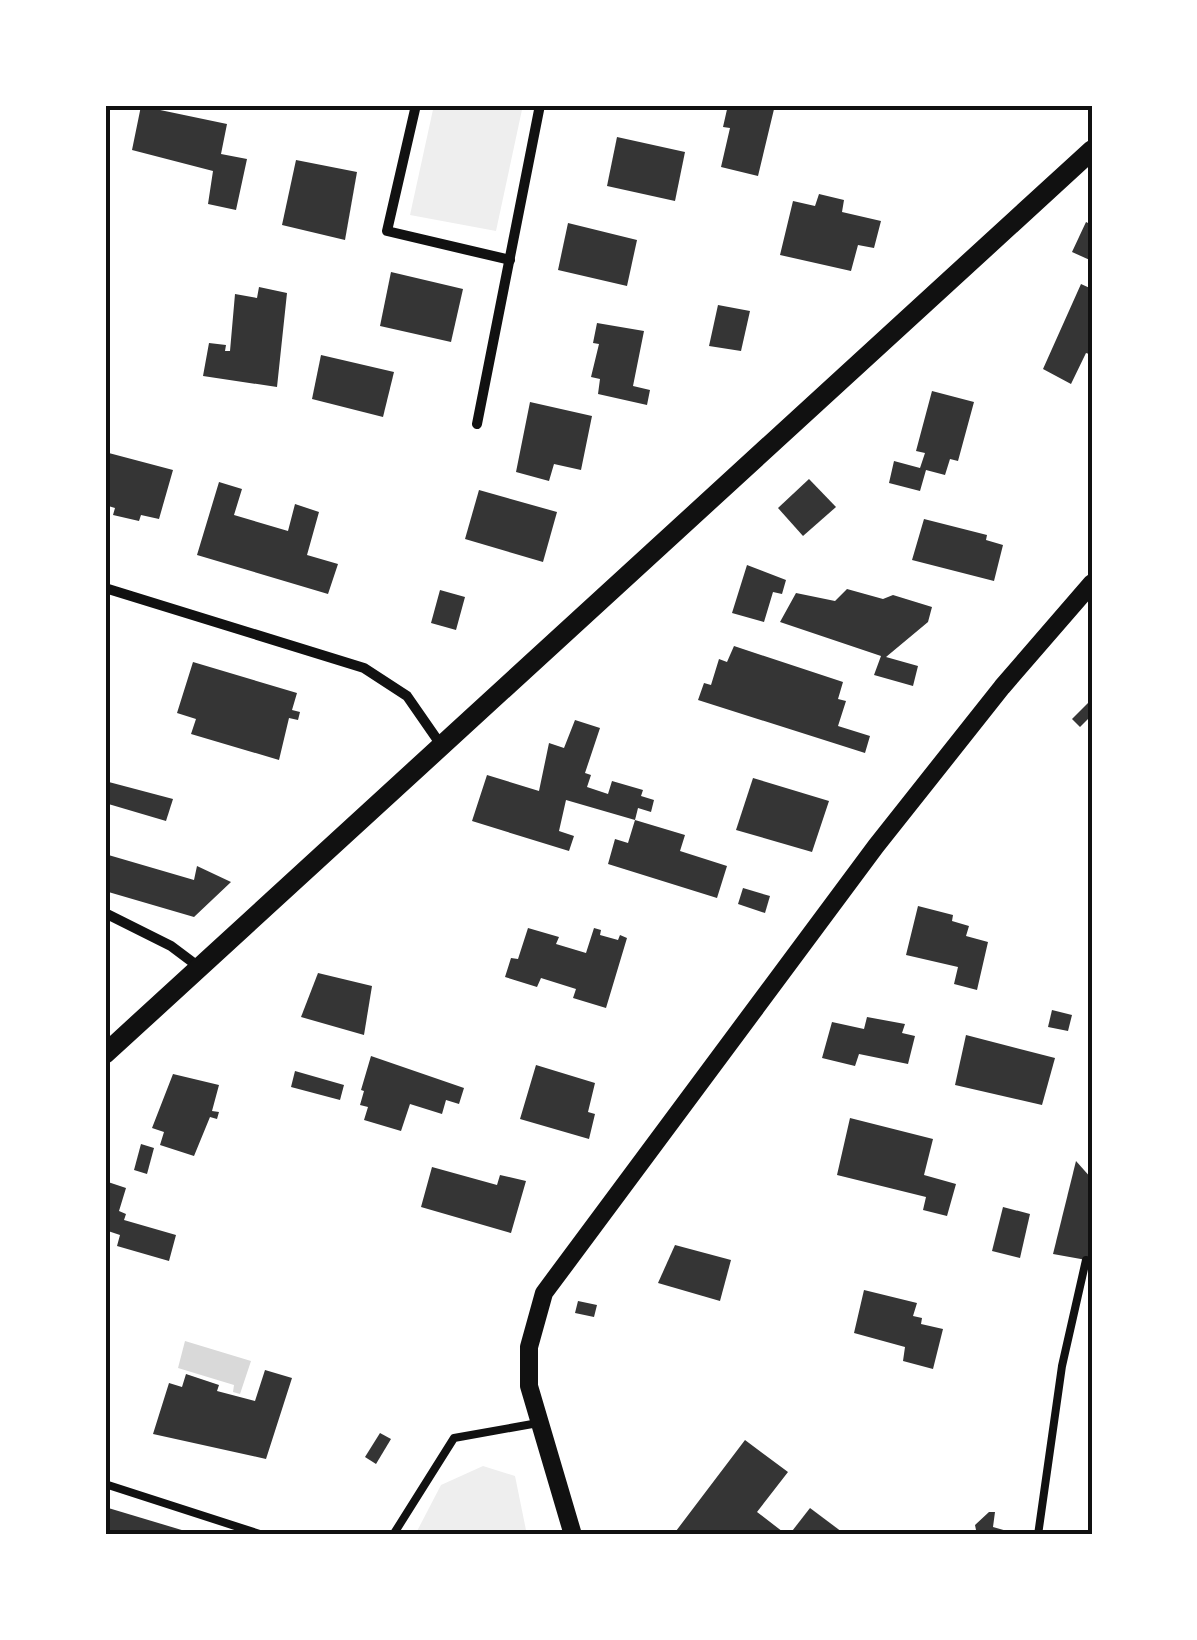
<svg xmlns="http://www.w3.org/2000/svg" width="1197" height="1640" font-family="Literata,serif">
<rect width="100%" height="100%" fill="#fff"/>
<g fill="#eee">
<path d="M434 105H523L496 231 410 215Z"/>
<path d="M483 1466 515 1476 527 1535H415L441 1485Z"/>
</g>
<path fill="#d9d9d9" d="M185 1341 251 1361 240 1394 233 1392 234 1385 178 1368Z"/>
<g fill="#353535">
<path d="M728 105H775L758 176 721 167 730 128 723 127Z"/>
<path d="M141 106 227 124 221 154 247 159 236 210 208 204 213 171 132 150Z"/>
<path d="M617 137 685 152 675 201 607 186Z"/>
<path d="M296 160 357 172 345 240 282 225Z"/>
<path d="M819 194 844 200 842 212 881 221 874 248 858 245 851 271 780 255 793 201 815 206Z"/>
<path d="M1086 222 1092 225V261L1072 252Z"/>
<path d="M568 223 637 240 627 286 558 270Z"/>
<path d="M391 272 463 289 451 342 380 326Z"/>
<path d="M1081 284 1092 289V355L1086 353 1071 384 1043 369Z"/>
<path d="M259 287 287 293 277 387 203 376 209 343 226 345 225 351H230L235 294 257 298Z"/>
<path d="M718 305 750 311 741 351 709 346Z"/>
<path d="M597 323 644 331 633 386 650 390 647 405 598 394 600 379 591 377 599 344 593 343Z"/>
<path d="M321 355 394 372 383 417 312 399Z"/>
<path d="M932 391 974 402 958 461 950 459 945 475 926 470 920 491 889 483 894 461 920 468 925 453 916 451Z"/>
<path d="M530 402 592 416 581 470 554 464 549 481 516 472Z"/>
<path d="M105 452 173 470 159 519 141 515 139 521 113 515 115 508 105 505Z"/>
<path d="M809 479 836 507 803 536 778 508Z"/>
<path d="M219 482 242 489 234 515 288 531 295 504 319 512 307 555 338 564 328 594 197 555Z"/>
<path d="M479 490 557 512 543 562 465 539Z"/>
<path d="M924 519 987 535 986 540 1003 545 994 581 912 560Z"/>
<path d="M747 565 786 580 782 594 773 592 764 622 732 613Z"/>
<path d="M847 589 883 599 893 595 932 607 928 622 886 657 918 666 913 686 874 675 881 656 780 622 796 593 835 601Z"/>
<path d="M440 590 465 597 456 630 431 623Z"/>
<path d="M734 646 843 682 838 699 846 701 838 726 870 736 865 753 698 700 704 683 711 685 719 659 727 662Z"/>
<path d="M193 662 297 693 292 710 300 712 298 720 289 718 279 760 191 734 196 719 177 713Z"/>
<path d="M1092 699V715L1080 727 1072 719Z"/>
<path d="M575 720 600 728 585 773 591 775 587 787 608 794 612 781 643 790 641 796 654 800 651 812 638 808 635 820 566 800 559 831 574 836 569 851 472 821 487 775 539 791 549 743 564 748Z"/>
<path d="M753 778 829 801 812 852 736 830Z"/>
<path d="M105 781 173 799 166 821 105 803Z"/>
<path d="M635 820 685 835 680 851 727 866 717 898 608 864 615 839 628 843Z"/>
<path d="M105 854 194 880 197 866 231 882 194 917 105 891Z"/>
<path d="M743 888 770 896 765 913 738 904Z"/>
<path d="M918 906 953 915 952 921 969 926 966 936 988 942 977 990 954 984 958 967 906 955Z"/>
<path d="M528 928 559 937 556 944 586 953 594 928 601 930 600 935 618 940 620 935 627 938 606 1008 573 998 576 989 541 978 537 987 505 977 511 958 518 959Z"/>
<path d="M318 973 372 986 364 1035 301 1017Z"/>
<path d="M1052 1010 1072 1015 1068 1031 1048 1027Z"/>
<path d="M867 1017 905 1024 902 1033 915 1036 908 1064 859 1054 855 1066 822 1058 832 1022 864 1029Z"/>
<path d="M966 1035 1055 1058 1042 1105 955 1085Z"/>
<path d="M371 1056 464 1088 459 1104 446 1100 442 1114 410 1104 401 1131 364 1120 368 1107 360 1105 364 1091 361 1090Z"/>
<path d="M536 1065 595 1083 588 1112 595 1114 589 1139 520 1119Z"/>
<path d="M295 1071 344 1085 340 1100 291 1087Z"/>
<path d="M173 1074 219 1085 212 1111 219 1112 217 1119 210 1117 194 1156 160 1145 164 1132 152 1128Z"/>
<path d="M850 1118 933 1139 924 1175 956 1184 947 1216 923 1210 926 1197 837 1175Z"/>
<path d="M141 1144 154 1148 147 1174 134 1170Z"/>
<path d="M1076 1161 1092 1179V1261L1053 1254Z"/>
<path d="M432 1167 497 1185 500 1175 526 1181 511 1233 421 1207Z"/>
<path d="M105 1181 126 1188 119 1211 126 1214 124 1220 176 1235 169 1261 117 1246 120 1235 105 1230Z"/>
<path d="M1003 1207 1030 1214 1020 1258 992 1251Z"/>
<path d="M675 1245 731 1260 720 1301 658 1283Z"/>
<path d="M864 1290 917 1303 913 1316 922 1318 921 1324 943 1329 933 1369 903 1361 905 1347 854 1333Z"/>
<path d="M578 1301 597 1305 594 1317 575 1313Z"/>
<path d="M265 1370 292 1378 266 1459 153 1434 169 1383 182 1387 186 1374 219 1385 217 1391 255 1401Z"/>
<path d="M380 1433 391 1439 376 1464 365 1457Z"/>
<path d="M745 1440 788 1472 757 1512 787 1535H673Z"/>
<path d="M105 1507 195 1534V1535H105Z"/>
<path d="M810 1508 846 1535H789Z"/>
<path d="M989 1512H995L993 1527 1007 1531 1005 1535H977L975 1525Z"/>
</g>
<g fill="none" stroke-linecap="round" stroke-linejoin="round">
<g stroke="#111" stroke-width="8">
<path d="M105 1484 263 1535"/>
<path d="M393 1535 454 1438 538 1423"/>
<path d="M1038 1535 1062 1366 1086 1260"/>
</g>
<g stroke="#111" stroke-width="10">
<path d="M416 105 387 231 510 260"/>
<path d="M477 424 540 105"/>
<path d="M105 588 364 668 407 696 441 745"/>
<path d="M105 913 171 946 199 967"/>
</g>
<path stroke="#111" stroke-width="18" d="M573 1535 529 1386V1347L544 1293 876 846 1002 687 1092 583"/>
<path stroke="#111" stroke-width="20" d="M105 1054 1092 150"/>
</g>
<rect width="1197" height="1640" fill="none" stroke="#ffffff" stroke-width="215"/>
<rect x="108" y="108" width="982" height="1424" fill="none" stroke="#111" stroke-width="4"/>
</svg>
